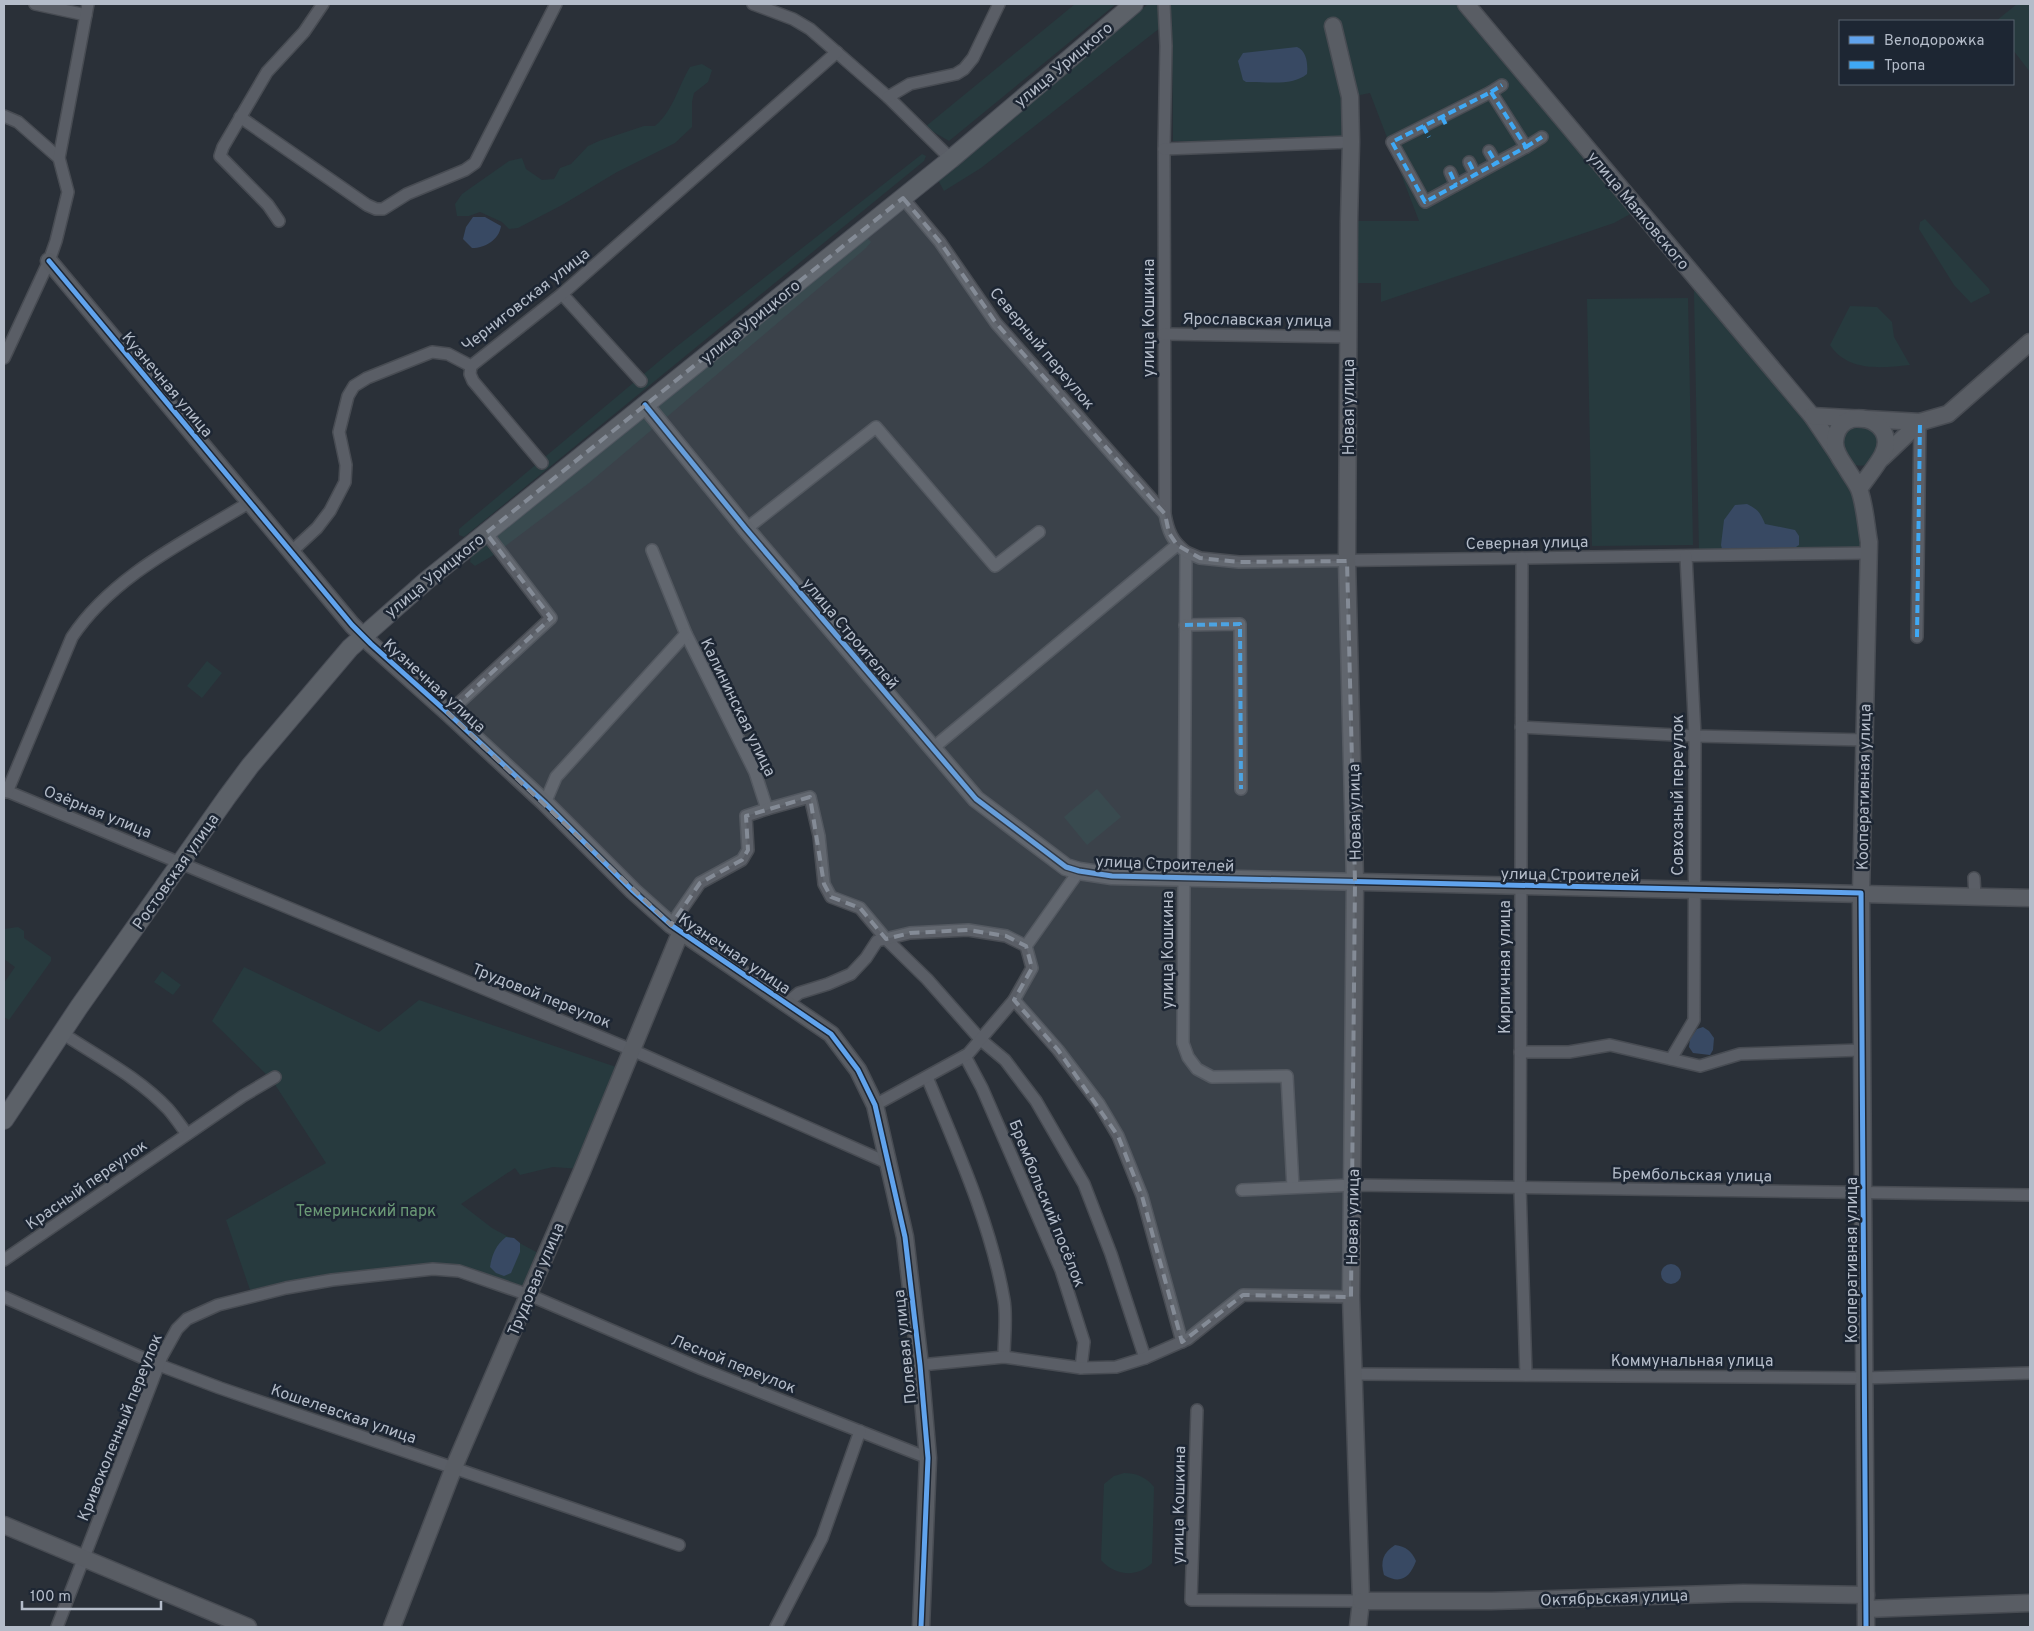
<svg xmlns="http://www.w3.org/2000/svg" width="2034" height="1631" font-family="Overpass,sans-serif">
<rect width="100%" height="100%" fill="#2a3038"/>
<g fill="#273a3e">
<path d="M1075 4H1116L949 141 925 127Z"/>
<path d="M1148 4H1158L1160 28 981 168 944 191 938 180Z"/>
<path d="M1170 4H1458L1556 119 1632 213 1614 223 1381 302V283H1349V221H1419L1370 93 1350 97 1349 140 1173 141 1172 21Z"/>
<path d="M2017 4H2030V72L2013 50V21H1996Z"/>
<path d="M702 64 712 70 708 82 694 93 692 102V127L675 143 617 172 562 205 518 228 509 229 502 222 480 212 469 216H457L455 204 462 194 509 161 522 158 526 169 542 180 554 179 560 168 571 164 588 146 599 141 644 126H655C673 111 678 87 690 67Z"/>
<path d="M922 154 926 156 924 161 464 537 459 535V529L676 347Z"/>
<path d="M1925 219 1989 289 1990 293 1971 303 1954 285 1919 229 1920 222Z"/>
<path d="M867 238 871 242 866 248 589 483 492 556 475 566 470 562 471 557 660 405 858 240Z"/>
<path d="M1694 291H1703L1809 418 1856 490 1865 550 1699 553Z"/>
<path d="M1688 298 1693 545 1592 546 1587 299Z"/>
<path d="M1850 306 1877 307 1892 322 1894 337 1910 365C1881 368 1848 372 1830 345Z"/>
<path d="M1855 420 1881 432 1875 462C1863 467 1856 467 1844 461L1840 431Z"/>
<path d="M207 661 222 673 202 698 187 686Z"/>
<path d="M1097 789 1121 817 1087 845 1064 817Z"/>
<path d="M18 927 24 931V938L51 957V961L9 1020 4 1017V983L15 967 4 959V929Z"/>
<path d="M244 967 379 1032 419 1000 622 1069 580 1169 553 1167 520 1175 515 1168 461 1204 492 1228 538 1253 522 1287 470 1268 451 1265C383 1271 315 1274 250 1290L226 1220 326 1163 272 1080 212 1021Z"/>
<path d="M162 971 181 985 173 995 154 982Z"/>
<path d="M1124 1473C1136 1473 1146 1477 1154 1487L1152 1563C1137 1578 1115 1576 1101 1560L1104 1484 1114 1476Z"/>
</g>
<g fill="#384963">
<path d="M1297 47C1307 51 1308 65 1307 74 1291 87 1266 81 1246 82L1243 80 1238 61 1243 53Z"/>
<path d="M473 217H485L501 226C499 240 485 248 472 248L463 239 466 227Z"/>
<path d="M1747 504C1758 509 1761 514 1765 524L1795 530 1799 536V545L1796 547 1789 548 1722 549 1721 545 1724 520 1735 505Z"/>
<path d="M1703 1027 1709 1031 1714 1038 1713 1050 1710 1055 1693 1053 1689 1047 1690 1039 1697 1029Z"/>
<path d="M506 1237 514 1238 520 1243V1252L511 1273 504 1276 496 1273 490 1267C492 1254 496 1245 506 1237Z"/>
<circle cx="1671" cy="1274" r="10"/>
<path d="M1395 1545C1406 1547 1411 1550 1416 1561 1410 1577 1401 1585 1384 1575 1380 1561 1383 1553 1395 1545Z"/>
</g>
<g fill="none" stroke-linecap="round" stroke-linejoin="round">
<defs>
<g id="street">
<path d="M35 4 86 15"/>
<path d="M753 4 793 19 810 29 888 97 951 159"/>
<path d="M1164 4 1166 46 1164 149 1165 514C1168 531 1172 541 1186 552L1183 1043 1188 1057 1197 1069 1212 1077 1287 1076 1293 1187"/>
<path d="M1491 92 1526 147 1425 202 1392 142Z"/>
<path d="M1491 92 1502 85"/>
<path d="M888 97 910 84 956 74 964 69 973 58 999 4"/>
<path d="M4 116 18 122 59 158"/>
<path d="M240 117 367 205 376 209H383L407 194 465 170 475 163 556 4"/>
<path d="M1526 147 1542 137"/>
<path d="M1164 149 1351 142"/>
<path d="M1489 151 1496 163"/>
<path d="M1469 162 1475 174"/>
<path d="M1450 172 1456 185"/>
<path d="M903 198 940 242 996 323 1165 514"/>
<path d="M279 221 268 205 220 156 223 147 267 72 304 32 323 4"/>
<path d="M562 294 641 381"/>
<path d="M1164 334 1348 337"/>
<path d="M4 358 49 261 56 241 68 192 59 158 88 4"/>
<path d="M471 366 470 374 473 381 542 463"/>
<path d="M746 529 876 427 995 566 1039 532"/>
<path d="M652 550 686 634 755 772 767 809 746 816 748 850 742 860 700 883 671 925"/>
<path d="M291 552 317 528 330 511 345 482 346 465 339 432 348 396 354 386 367 378 432 352 448 354 471 366 562 294 837 52"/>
<path d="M1186 552 1200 558 1239 562 1869 553"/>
<path d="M1522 558 1520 1187 1526 1375"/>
<path d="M1185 625 1240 624 1241 789"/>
<path d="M1917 637 1920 422"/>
<path d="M448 713 551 618 486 533"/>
<path d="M1521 727 1695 736 1865 740"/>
<path d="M933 748 1177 545"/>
<path d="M4 790 632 1050 888 1163"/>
<path d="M7 792 72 637C113 575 188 540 250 502"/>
<path d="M545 803 556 777 686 634"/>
<path d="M767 809 810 797 819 836 824 884 831 897 860 908 886 939 927 979 981 1040 1005 1060 1036 1101 1084 1184 1111 1254 1145 1358"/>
<path d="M1974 878 1975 897"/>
<path d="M1014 1000 1058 1050 1099 1104 1118 1136 1142 1196 1182 1342"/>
<path d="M787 1003 799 993 828 984 851 974 866 958 877 941 910 933 968 930 1006 936 1026 946"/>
<path d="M62 1033C98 1057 138 1077 168 1109 175 1117 181 1126 187 1134"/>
<path d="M1520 1052H1569L1610 1045 1700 1066 1740 1054 1861 1050"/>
<path d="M965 1056 982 1088 1061 1270 1084 1342 1081 1368"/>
<path d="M1671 1059 1694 1020 1695 736 1686 556"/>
<path d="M927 1077C956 1147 991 1224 1004 1300 1007 1318 1004 1339 1004 1357"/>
<path d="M875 1105 968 1054 1014 1000 1032 968 1026 946 1079 871"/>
<path d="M1242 1190 1353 1185 2030 1195"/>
<path d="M4 1260 243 1096 275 1077"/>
<path d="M4 1297 159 1365 220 1388 679 1545"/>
<path d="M920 1365 1004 1357 1081 1368 1116 1367 1145 1358 1188 1339 1243 1295 1351 1297"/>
<path d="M1354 1374 1864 1378 2030 1373"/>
<path d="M1197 1410 1191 1600 1361 1601"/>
<path d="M57 1627 162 1356 177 1329 187 1319 218 1305 286 1288 332 1280 433 1269 459 1271 529 1295 702 1369 928 1458"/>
<path d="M776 1627 822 1538 860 1431"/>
</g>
<g id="secondary">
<path d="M1466 4 1812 416 1837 453"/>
<path d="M1333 26 1350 97 1351 142 1349 221 1347 561 1355 882 1351 1297 1361 1601 1358 1627"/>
<path d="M49 261 352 625 371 644 448 713 545 803 633 891 671 925 831 1034 858 1070 875 1105 905 1237 920 1365 928 1458 921 1627"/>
<path d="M645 405 746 529 976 799 1066 867 1079 871 1112 876 2030 898"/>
<path d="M1812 416 1920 422 1948 414 2030 342"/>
<path d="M1882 458 1920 422"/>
<path d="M1859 489C1865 480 1879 463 1883 454 1900 418 1838 402 1835 441 1834 452 1842 461 1847 469 1851 476 1856 482 1859 489 1865 505 1866 525 1869 542L1861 893 1866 1627"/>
<path d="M4 1525 248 1627"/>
<path d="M1361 1601H1491L1743 1593 1866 1595"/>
<path d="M1866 1609 2030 1603"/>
<path d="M392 1627 454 1467 582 1171 681 931"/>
</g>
<path id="primary" d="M4 1120 79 1007 227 797 250 766 350 648 426 581 951 159 1134 4"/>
</defs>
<use href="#street" stroke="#484c53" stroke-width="14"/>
<use href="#secondary" stroke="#484c53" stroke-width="19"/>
<use href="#primary" stroke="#484c55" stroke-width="20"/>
<use href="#street" stroke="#5a5e66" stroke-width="11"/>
<use href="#secondary" stroke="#595d64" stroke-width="16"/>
<use href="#primary" stroke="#5c6168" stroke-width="18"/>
<g stroke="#3fa9f5" stroke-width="4" stroke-dasharray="8 4" stroke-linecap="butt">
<path d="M1491 92 1526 147 1425 202 1392 142Z"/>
<path d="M1491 92 1502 85"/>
<path d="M1442 117 1447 127"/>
<path d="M1423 126 1429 137"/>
<path d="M1526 147 1542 137"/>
<path d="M1489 151 1496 163"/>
<path d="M1469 162 1475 174"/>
<path d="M1450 172 1456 185"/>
<path d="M1185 625 1240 624 1241 789"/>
<path d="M1917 637 1920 422"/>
</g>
<defs>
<g id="cycleway">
<path d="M49 261 352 625 371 644 448 713 545 803 633 891 671 925 831 1034 858 1070 875 1105 905 1237 920 1365 928 1458 921 1627"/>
<path d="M645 405 746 529 976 799 1066 867 1079 871 1112 876 1861 893 1866 1627"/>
</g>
</defs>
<use href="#cycleway" stroke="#1d2633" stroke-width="8"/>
<use href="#cycleway" stroke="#60a3ed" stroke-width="5"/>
</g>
<path fill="#848b96" fill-opacity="0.2" stroke="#848b96" stroke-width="4" stroke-dasharray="10 6" stroke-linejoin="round" d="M903 198 940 242 996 323 1165 514 1169 533 1177 545 1200 558 1239 562 1347 561 1355 882 1351 1297 1243 1295 1182 1342 1142 1196 1118 1136 1058 1050 1014 1000 1032 968 1026 946 1006 936 968 930 910 933 886 939 860 908 831 897 824 884 810 797 746 816 748 850 742 860 700 883 671 925 448 713 551 618 486 533Z"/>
<g text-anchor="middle" stroke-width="5" stroke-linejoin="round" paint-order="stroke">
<g font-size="16" fill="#b4bcc9" stroke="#1d2633">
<text transform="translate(1063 64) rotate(-40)" y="6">улица Урицкого</text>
<text transform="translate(1639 210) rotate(50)" y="6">улица Маяковского</text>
<text transform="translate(525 299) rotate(-38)" y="6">Черниговская улица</text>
<text transform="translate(1148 318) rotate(-90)" y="6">улица Кошкина</text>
<text transform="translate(1257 319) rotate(1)" y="6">Ярославская улица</text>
<text transform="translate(750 321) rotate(-39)" y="6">улица Урицкого</text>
<text transform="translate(1043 348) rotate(50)" y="6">Северный переулок</text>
<text transform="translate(168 384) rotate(50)" y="6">Кузнечная улица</text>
<text transform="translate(1348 407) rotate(-90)" y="6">Новая улица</text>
<text transform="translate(1527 542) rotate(-1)" y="6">Северная улица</text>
<text transform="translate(434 575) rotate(-39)" y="6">улица Урицкого</text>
<text transform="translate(851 633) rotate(50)" y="6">улица Строителей</text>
<text transform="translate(435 685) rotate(42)" y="6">Кузнечная улица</text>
<text transform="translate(739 707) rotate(64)" y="6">Калининская улица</text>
<text transform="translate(1863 787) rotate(-89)" y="6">Кооперативная улица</text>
<text transform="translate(1677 795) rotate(-90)" y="6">Совхозный переулок</text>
<text transform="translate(98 811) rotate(22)" y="6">Озёрная улица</text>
<text transform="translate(1354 812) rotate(-91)" y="6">Новая улица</text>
<text transform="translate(1165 863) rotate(2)" y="6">улица Строителей</text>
<text transform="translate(175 871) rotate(-55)" y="6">Ростовская улица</text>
<text transform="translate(1570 874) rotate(1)" y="6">улица Строителей</text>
<text transform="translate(1167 950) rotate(-90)" y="6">улица Кошкина</text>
<text transform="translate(735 953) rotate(34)" y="6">Кузнечная улица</text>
<text transform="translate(1504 967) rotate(-90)" y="6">Кирпичная улица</text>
<text transform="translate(542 995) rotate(22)" y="6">Трудовой переулок</text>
<text transform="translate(1692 1174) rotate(1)" y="6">Брембольская улица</text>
<text transform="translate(86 1184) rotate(-35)" y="6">Красный переулок</text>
<text transform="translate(1048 1203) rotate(68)" y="6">Брембольский посёлок</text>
<text transform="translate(1352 1217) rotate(-89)" y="6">Новая улица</text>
<text transform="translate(1851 1260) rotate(-90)" y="6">Кооперативная улица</text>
<text transform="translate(535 1279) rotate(-67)" y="6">Трудовая улица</text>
<text transform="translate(904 1347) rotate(-96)" y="6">Полевая улица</text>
<text x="1692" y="1366">Коммунальная улица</text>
<text transform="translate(734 1363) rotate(22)" y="6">Лесной переулок</text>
<text transform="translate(344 1413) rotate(19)" y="6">Кошелевская улица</text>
<text transform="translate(119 1427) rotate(-68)" y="6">Кривоколенный переулок</text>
<text transform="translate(1178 1505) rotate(-89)" y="6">улица Кошкина</text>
<text transform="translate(1614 1597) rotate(-2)" y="6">Октябрьская улица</text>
</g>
<g font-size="16" fill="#6b9a76" stroke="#1d2633">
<text x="366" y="1216">Темеринский парк</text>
</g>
</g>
<rect width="2034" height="1631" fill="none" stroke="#b4bcc9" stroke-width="10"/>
<rect x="1839" y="20" width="175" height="65" fill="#1d2633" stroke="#59626f"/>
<rect x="1849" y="36" width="25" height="8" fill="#60a3ed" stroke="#59626f"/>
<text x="1884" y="45" font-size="15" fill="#b4bcc9">Велодорожка</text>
<rect x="1849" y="61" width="25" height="8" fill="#3fa9f5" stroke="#59626f"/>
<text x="1884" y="70" font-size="15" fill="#b4bcc9">Тропа</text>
<path d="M22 1601v8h139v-8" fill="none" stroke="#b4bcc9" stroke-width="2.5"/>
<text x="30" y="1601" font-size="15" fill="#b4bcc9" stroke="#1d2633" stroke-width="4" paint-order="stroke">100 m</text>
</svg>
